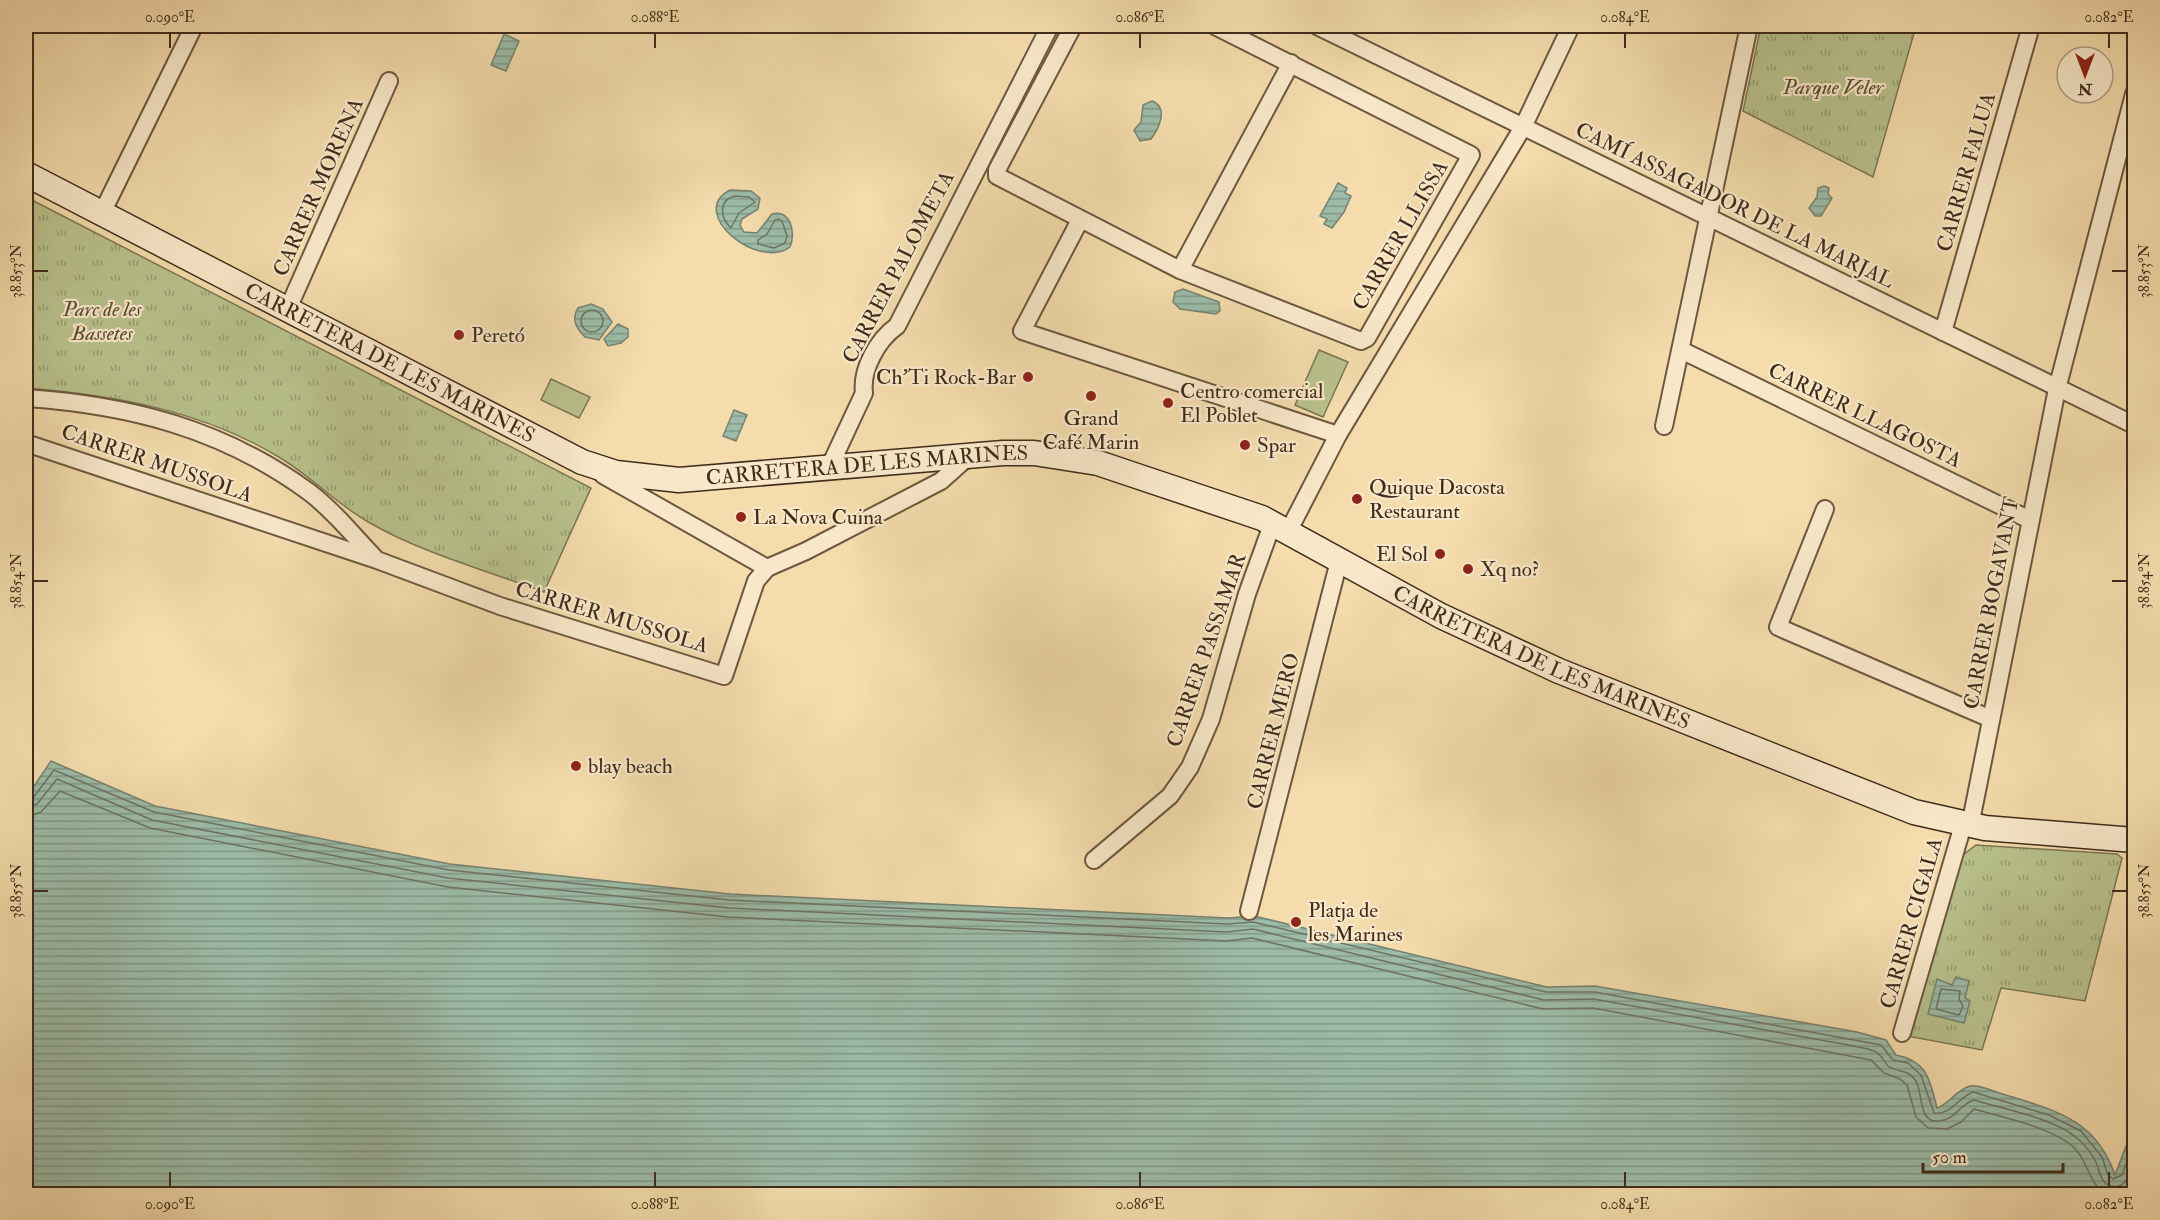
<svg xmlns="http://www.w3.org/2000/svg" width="2160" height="1220" font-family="'IM FELL Double Pica',serif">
<defs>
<pattern id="grass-tufts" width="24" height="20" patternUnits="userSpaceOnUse" patternTransform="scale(1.5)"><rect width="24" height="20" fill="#b8c18c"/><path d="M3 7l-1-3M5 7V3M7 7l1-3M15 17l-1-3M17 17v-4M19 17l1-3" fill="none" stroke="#979d72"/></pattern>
<pattern id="water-rules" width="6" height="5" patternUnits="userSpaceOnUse" patternTransform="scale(1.5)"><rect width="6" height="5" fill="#9cbca9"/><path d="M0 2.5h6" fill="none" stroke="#819989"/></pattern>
</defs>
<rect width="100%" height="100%" fill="#f4dcac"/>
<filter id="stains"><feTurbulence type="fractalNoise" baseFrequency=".00333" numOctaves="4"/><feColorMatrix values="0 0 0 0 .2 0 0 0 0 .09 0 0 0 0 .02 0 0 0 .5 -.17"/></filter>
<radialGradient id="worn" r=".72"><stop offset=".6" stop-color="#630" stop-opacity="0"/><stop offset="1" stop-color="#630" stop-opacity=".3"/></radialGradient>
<g fill="url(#grass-tufts)" stroke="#7c7654" stroke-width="1.5">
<path d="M1761 26H1916L1873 177 1743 111Z"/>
<path d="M26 197 591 488 544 592C488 571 422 553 370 523 339 506 313 478 282 459 205 411 114 395 26 388Z"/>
<path d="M1976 845 2117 854 2122 858 2085 1001 2001 988 1982 1050 1907 1036 1959 858Z"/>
</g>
<g fill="#b8c18c" stroke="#7c7654" stroke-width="1.5">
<path d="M1319 350 1348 362 1323 417 1295 405Z"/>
<path d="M551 379 590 397 579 418 541 400Z"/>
</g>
<g fill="url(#water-rules)" stroke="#778270" stroke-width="1.5">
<path d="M504 34 519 41 506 71 491 65Z"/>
<path d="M1152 101C1169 108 1159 128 1151 139L1140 141 1134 130 1141 122 1143 105Z"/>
<path d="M1338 183 1347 188 1345 193 1351 196 1344 212 1332 228 1324 224 1327 219 1320 216Z"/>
<path d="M1824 186 1829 188 1828 194 1832 198 1821 216H1815L1809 208 1817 197 1818 188Z"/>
<path d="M730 190 751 191 760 198 758 209 742 219 740 225 744 232 757 233 772 214C791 209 796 233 790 247 759 271 686 213 730 190Z"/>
<path d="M1183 289 1219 302 1220 311 1216 314 1180 309 1173 302 1175 292Z"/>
<path d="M591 304 603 309 612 322 599 340 585 337C576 328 571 319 578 308Z"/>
<path d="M618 324 628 329V337L621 343 608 346 604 339Z"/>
<path d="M734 410 747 415 736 441 723 436Z"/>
<path d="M51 761 155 806 450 864 730 894 1228 918 1254 916 1547 987 1595 986 1857 1032 1886 1040 1896 1055C1928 1061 1930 1081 1937 1108 1950 1103 1956 1090 1970 1086 1980 1084 1996 1093 2006 1095 2057 1111 2096 1120 2115 1175L2134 1125V1194H26V798Z"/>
<path d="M1956 977 1969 981 1965 998 1970 1001 1964 1023 1928 1014 1937 979 1952 985Z"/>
</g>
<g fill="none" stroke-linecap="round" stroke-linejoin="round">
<g stroke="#6e7462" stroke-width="1.5">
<path d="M735 196 749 197 755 202 739 213 731 228C720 218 718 200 735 196Z"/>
<path d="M779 219 782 221 787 236 785 243 774 248 758 244V240L767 234 775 220Z"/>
<circle cx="592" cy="321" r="11"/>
<path d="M26 800 33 798 54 770 154 812 449 870 729 900 1227 924 1253 922 1546 992H1595L1881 1045 1893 1060 1908 1063 1921 1075 1934 1113C1950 1116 1959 1097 1973 1092L2049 1115 2081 1131 2102 1157 2108 1175 2113 1179 2122 1175 2134 1142"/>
<path d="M26 808 37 804 57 779 152 820 448 878 729 908 1227 932 1253 929 1544 1000 1594 999 1854 1046C1860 1048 1870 1048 1876 1052 1882 1055 1884 1062 1888 1066 1898 1073 1909 1069 1916 1081 1923 1093 1918 1124 1939 1121 1955 1120 1960 1104 1974 1100 2003 1109 2055 1118 2078 1139 2084 1144 2091 1153 2095 1160 2100 1169 2099 1183 2111 1186 2126 1190 2130 1173 2134 1163"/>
<path d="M26 817 41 812 60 791 150 828 448 887 728 917 1227 941 1252 938 1543 1009 1593 1008 1871 1060 1884 1073 1900 1079 1907 1085 1916 1117 1928 1128 1947 1129 1961 1122 1974 1109C2005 1118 2043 1125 2070 1144 2088 1157 2088 1186 2107 1194"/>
<path d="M1941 989 1960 991 1959 999 1963 1006 1959 1015 1936 1009Z"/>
</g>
<defs>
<g id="minor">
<path d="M1073 26 997 170V176L1180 270 1361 341 1367 338 1471 155 1215 26"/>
<path d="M1317 26 2134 425"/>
<path d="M102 213 194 26"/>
<path d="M1080 220 1022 331 1338 435"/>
<path d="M1180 270 1291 63"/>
<path d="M287 311 389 81"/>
<path d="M1943 332 2031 26"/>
<path d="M1681 350 2030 520"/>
<path d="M26 398C130 405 223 429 309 492 333 510 353 535 374 557"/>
<path d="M1664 426 1749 26"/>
<path d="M26 443 377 560 500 606 724 676 756 581 767 568"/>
<path d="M829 468 864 393C861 370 877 340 897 326L1050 26"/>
<path d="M603 475 767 568 806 551 941 481 970 455"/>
<path d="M1825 509 1778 627 1991 719"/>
<path d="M1288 532 1338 435 1523 127 1571 26"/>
<path d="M1970 826 2057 389 2134 94"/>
<path d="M1094 860 1170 796 1190 767 1211 719 1247 594 1273 522"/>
<path d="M1249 911 1339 561"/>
<path d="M1902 1033 1963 825"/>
</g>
<g id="secondary">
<path id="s1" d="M26 174 582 462 616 473 679 480 1003 453H1034L1098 463 1262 518 1441 616 1559 671 1914 812 1985 828 2134 840"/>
</g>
</defs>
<use href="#minor" stroke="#6d583f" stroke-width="20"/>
<use href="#secondary" stroke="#402c1b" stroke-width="27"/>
<use href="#minor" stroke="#f8e8c9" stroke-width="16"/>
<use href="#secondary" stroke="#f8e8c9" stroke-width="24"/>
</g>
<path fill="none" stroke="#402c1b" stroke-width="2" d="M170 33V48M655 33V48M1140 33V48M1625 33V48M2109 33V48M33 271H48M2112 271H2127M33 581H48M2112 581H2127M33 891H48M2112 891H2127M170 1172V1187M655 1172V1187M1140 1172V1187M1625 1172V1187M2109 1172V1187"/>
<g fill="#8f2418" stroke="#f8e8c9" stroke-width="2">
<circle cx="459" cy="335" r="6"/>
<circle cx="1028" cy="377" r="6"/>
<circle cx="1091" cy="396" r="6"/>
<circle cx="1168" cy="403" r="6"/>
<circle cx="1245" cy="445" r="6"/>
<circle cx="1357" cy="499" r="6"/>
<circle cx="741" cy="517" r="6"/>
<circle cx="1440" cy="554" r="6"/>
<circle cx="1468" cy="569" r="6"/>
<circle cx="576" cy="766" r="6"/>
<circle cx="1296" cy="922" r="6"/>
</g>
<g text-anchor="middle" stroke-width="4.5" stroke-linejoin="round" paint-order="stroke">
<g font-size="21" font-style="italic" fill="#584a32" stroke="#f8e8c9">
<text x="1833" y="94">Parque Veler</text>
<text x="102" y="316">Parc de les<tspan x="102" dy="24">Bassetes</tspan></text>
</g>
<g font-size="21" fill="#402c1b" stroke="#f8e8c9">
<text transform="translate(1966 172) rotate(-74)" y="7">CARRER FALUA</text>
<text transform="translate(318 187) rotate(-66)" y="7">CARRER MORENA</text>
<text transform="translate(1735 205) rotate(26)" y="7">CAMÍ ASSAGADOR DE LA MARJAL</text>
<text transform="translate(1400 235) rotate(-60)" y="7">CARRER LLISSA</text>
<text transform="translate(898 267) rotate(-62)" y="7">CARRER PALOMETA</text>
<text dy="7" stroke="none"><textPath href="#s1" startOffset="410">CARRETERA DE LES MARINES</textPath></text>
<text transform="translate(1865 415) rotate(26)" y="7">CARRER LLAGOSTA</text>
<text transform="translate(157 463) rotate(19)" y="7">CARRER MUSSOLA</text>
<text dy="7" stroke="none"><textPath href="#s1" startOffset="914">CARRETERA DE LES MARINES</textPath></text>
<text transform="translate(1991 603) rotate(-79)" y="7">CARRER BOGAVANT</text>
<text transform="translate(612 617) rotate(17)" y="7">CARRER MUSSOLA</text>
<text transform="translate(1206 650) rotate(-71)" y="7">CARRER PASSAMAR</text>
<text dy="7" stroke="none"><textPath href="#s1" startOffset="1632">CARRETERA DE LES MARINES</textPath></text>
<text transform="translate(1273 731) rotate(-76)" y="7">CARRER MERO</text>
<text transform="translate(1911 923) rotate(-74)" y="7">CARRER CIGALA</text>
</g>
<g font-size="21" fill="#402c1b" stroke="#f8e8c9" text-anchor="start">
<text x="471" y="342">Peretó</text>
<text x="1016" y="384" text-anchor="end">Ch'Ti Rock-Bar</text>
<text x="1180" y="398">Centro comercial<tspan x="1180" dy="24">El Poblet</tspan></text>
<text x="1091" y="425" text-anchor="middle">Grand<tspan x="1091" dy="24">Café Marin</tspan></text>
<text x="1257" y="452">Spar</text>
<text x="1369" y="494">Quique Dacosta<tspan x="1369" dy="24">Restaurant</tspan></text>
<text x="753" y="524">La Nova Cuina</text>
<text x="1428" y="561" text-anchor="end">El Sol</text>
<text x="1480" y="576">Xq no?</text>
<text x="588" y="773">blay beach</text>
<text x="1308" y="917">Platja de<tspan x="1308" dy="24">les Marines</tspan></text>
</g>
</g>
<rect width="2160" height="1220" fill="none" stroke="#f4dcac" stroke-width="66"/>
<g transform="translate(2085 75) rotate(180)"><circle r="28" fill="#f8e8c9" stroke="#ae9d83" stroke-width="1.5"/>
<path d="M0-4.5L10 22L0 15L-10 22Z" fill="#8f2418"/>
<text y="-9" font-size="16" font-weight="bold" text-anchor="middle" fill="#402c1b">N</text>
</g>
<path d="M1923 1163v9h140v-9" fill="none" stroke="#402c1b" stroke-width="3"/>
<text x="1932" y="1163" font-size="18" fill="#402c1b" stroke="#f8e8c9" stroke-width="4.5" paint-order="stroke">50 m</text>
<rect x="33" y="33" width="2094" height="1154" fill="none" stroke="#402c1b" stroke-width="2"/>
<g font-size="15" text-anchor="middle" fill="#402c1b">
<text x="170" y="22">0.090°E</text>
<text x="655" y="22">0.088°E</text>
<text x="1140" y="22">0.086°E</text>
<text x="1625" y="22">0.084°E</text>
<text x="2109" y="22">0.082°E</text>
<text transform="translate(2144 271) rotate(-90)" y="5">38.853°N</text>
<text transform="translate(16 271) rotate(-90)" y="5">38.853°N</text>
<text transform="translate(2144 581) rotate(-90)" y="5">38.854°N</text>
<text transform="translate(16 581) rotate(-90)" y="5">38.854°N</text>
<text transform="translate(2144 891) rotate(-90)" y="5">38.855°N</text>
<text transform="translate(16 891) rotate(-90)" y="5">38.855°N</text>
<text x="170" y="1209">0.090°E</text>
<text x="655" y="1209">0.088°E</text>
<text x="1140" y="1209">0.086°E</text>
<text x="1625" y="1209">0.084°E</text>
<text x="2109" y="1209">0.082°E</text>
</g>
<rect width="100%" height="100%" filter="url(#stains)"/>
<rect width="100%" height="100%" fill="url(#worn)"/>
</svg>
